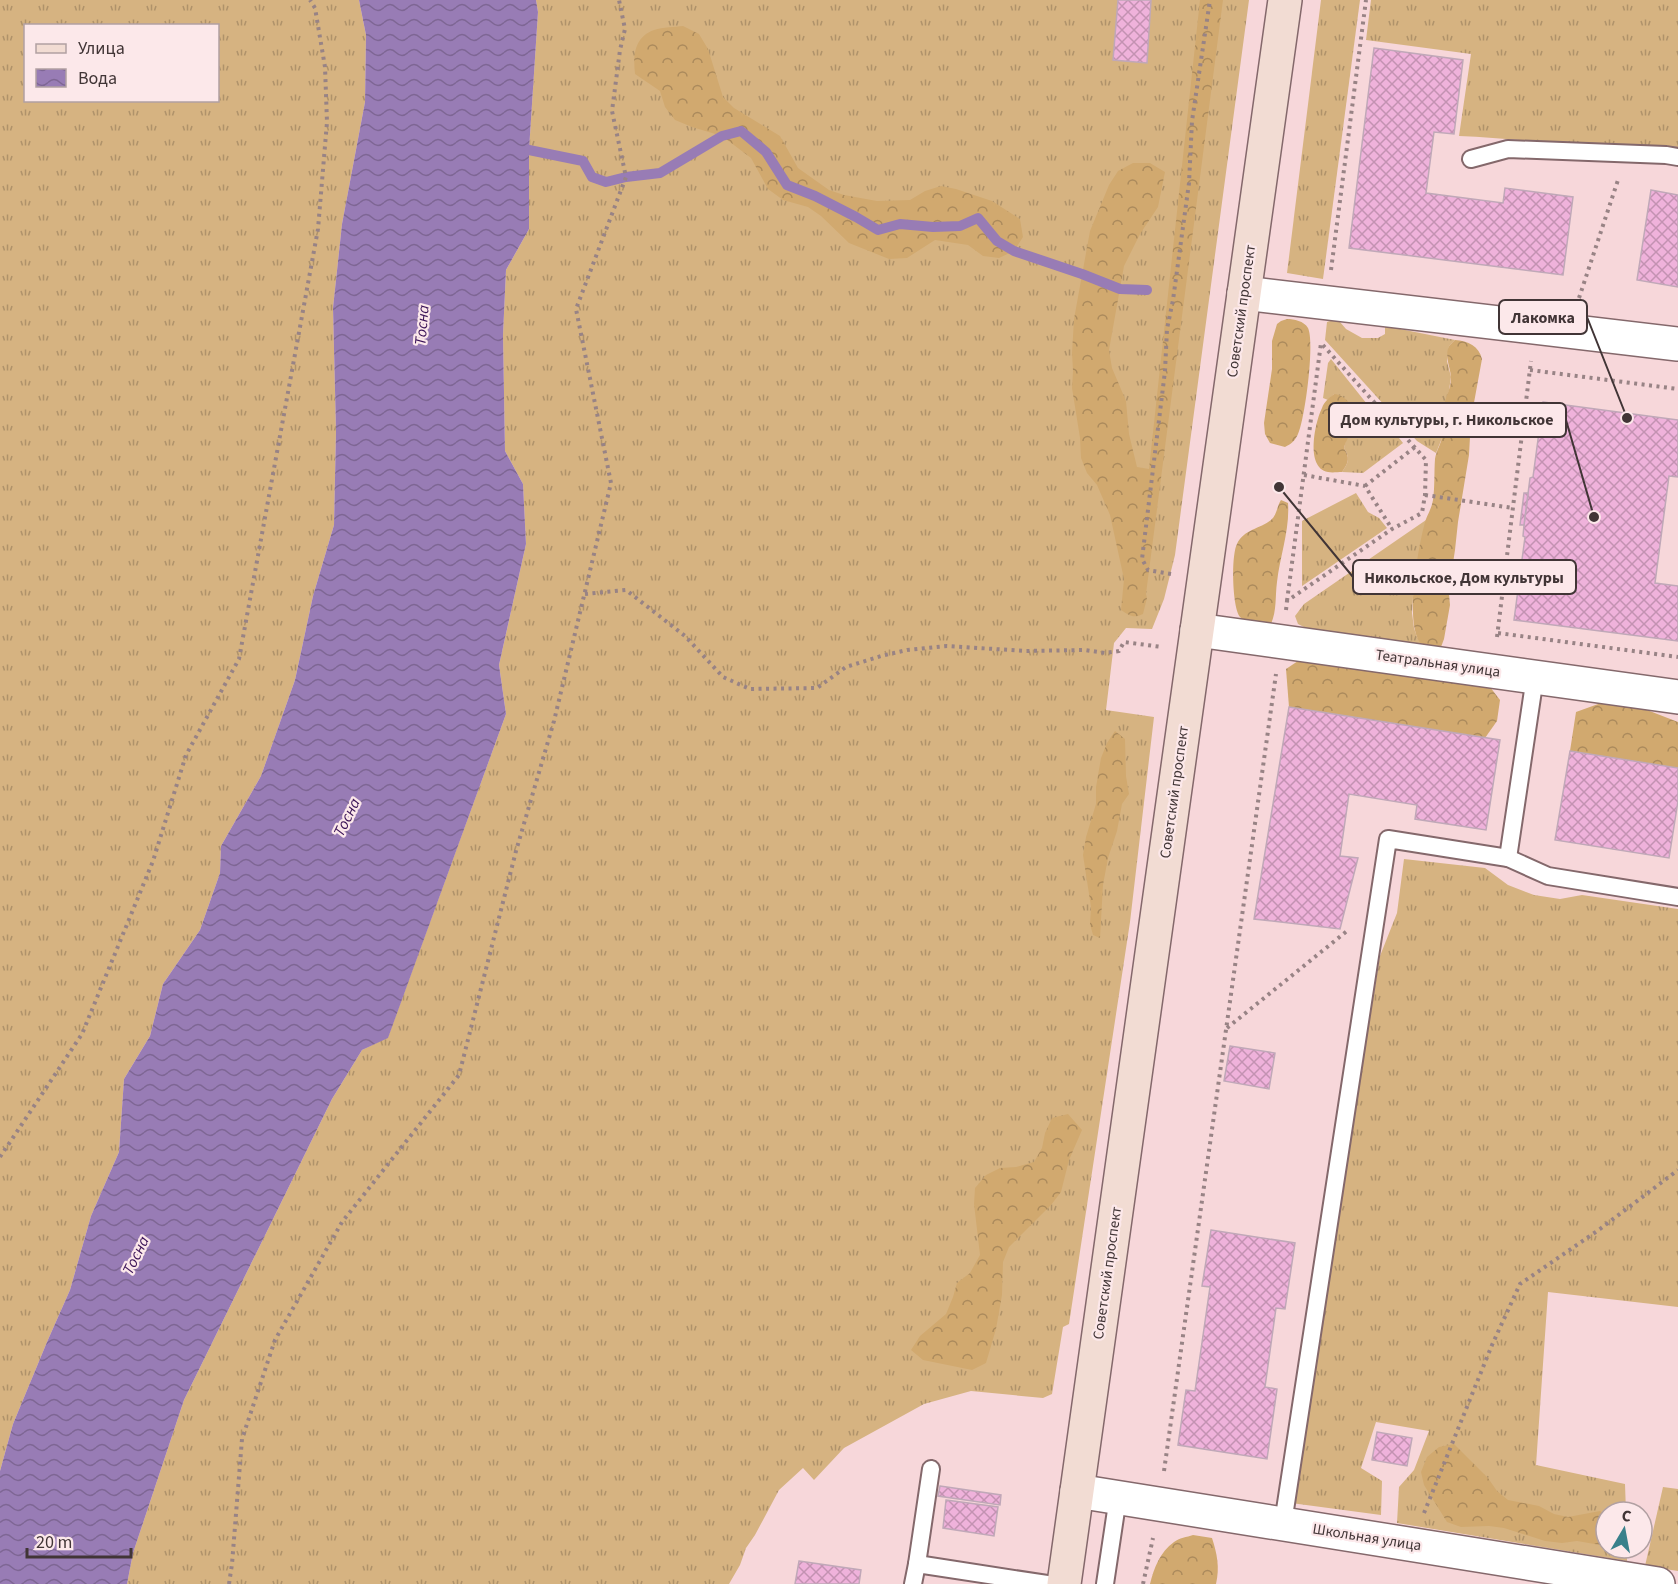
<svg xmlns="http://www.w3.org/2000/svg" width="1678" height="1584" font-family="'Source Sans 3',sans-serif">
<defs>
<pattern id="grass-tufts" width="24" height="20" patternUnits="userSpaceOnUse" patternTransform="scale(1.5)"><rect width="24" height="20" fill="#d6b381"/><path d="M3 7l-1-3M5 7V3M7 7l1-3M15 17l-1-3M17 17v-4M19 17l1-3" fill="none" stroke="#af926a"/></pattern>
<pattern id="forest-crowns" width="20" height="18" patternUnits="userSpaceOnUse" patternTransform="scale(1.5)"><rect width="20" height="18" fill="#d1a96f"/><path d="M2 6a3 3 0 1 1 6 0M12 15a3 3 0 1 1 6 0" fill="none" stroke="#ab8a5c"/></pattern>
<pattern id="water-waves" width="16" height="10" patternUnits="userSpaceOnUse" patternTransform="scale(1.5)"><rect width="16" height="10" fill="#987cb5"/><path d="M0 5q4-4 8 0t8 0" fill="none" stroke="#7e6694"/></pattern>
<pattern id="building-cross-hatch" width="8" height="8" patternUnits="userSpaceOnUse" patternTransform="scale(1.5)"><rect width="8" height="8" fill="#efb2db"/><path d="M0 0l8 8M0 8l8-8" fill="none" stroke="#c392b2"/></pattern>
</defs>
<rect width="100%" height="100%" fill="#f7d7da"/>
<g fill="url(#grass-tufts)" fill-rule="evenodd">
<path d="M0 0H359L366 35 365 102 342 224 333 308 336 431 334 525 313 596 295 680 261 776 221 846 220 873 200 930 163 984 150 1036 124 1079 119 1152 91 1216 70 1290 47 1342 13 1424 0 1471ZM26 26H218V100H26Z"/>
<path d="M536 0H1249L1175 555 1164 599 1152 629 1126 628 1114 643 1106 710 1154 717 1130 922 1069 1324 1063 1327 1052 1394 1043 1398 971 1391 924 1404 844 1448 814 1480 803 1468 779 1490 755 1535 746 1548 740 1565 729 1584H127L133 1553 184 1400 332 1099 362 1050 388 1037 506 714 499 665 526 544 523 484 505 451 503 335 506 270 529 229V150L538 12Z"/>
<path d="M1321 0H1360L1323 279 1287 273Z"/>
<path d="M1371 0H1678V147C1653 143 1629 147 1604 146 1555 144 1508 138 1459 136L1471 54 1366 40Z"/>
<path d="M1333 320 1340 322 1346 329 1362 338H1378L1385 334V326L1455 340 1449 346 1448 353 1447 361 1451 377 1442 438 1436 453 1417 441 1325 340 1327 322Z"/>
<path d="M1331 359 1379 419 1388 424 1403 443 1363 473 1342 472C1349 462 1350 458 1344 448L1346 440 1354 426 1334 394 1328 400 1323 398 1328 363Z"/>
<path d="M1356 493 1368 512 1379 518 1387 528 1302 586V521Z"/>
<path d="M1426 520 1414 581 1412 613 1414 628 1417 637 1426 648 1312 631 1298 624 1295 616 1304 604Z"/>
<path d="M1404 859 1485 868 1508 885 1534 895 1560 899 1582 895 1678 909V1307L1548 1292 1536 1465 1625 1484 1626 1512H1606V1548H1627V1561L1397 1523 1399 1487 1414 1470 1429 1431 1376 1422 1361 1468 1382 1481 1381 1515 1291 1503 1380 956 1397 913Z"/>
<path d="M1663 1487 1678 1489V1571L1645 1566Z"/>
</g>
<g fill="url(#forest-crowns)">
<path d="M1200 0H1223L1146 594 1147 598 1143 614C1133 619 1129 615 1121 610L1124 579 1110 515 1097 485 1087 473 1081 458 1080 438 1072 388 1073 371 1072 353 1074 319 1090 231 1109 185 1118 171 1133 163H1150L1165 172 1158 207 1140 234 1124 266 1109 350 1112 368 1126 401 1129 434 1137 467 1149 469Z"/>
<path d="M683 26 699 34 708 49 723 97 734 108 780 136 798 168 829 190 844 195 877 201 910 200 925 191 941 186 956 189 992 201 1020 219 1023 237 1014 251 999 258 983 256 968 245 935 240 907 258 889 259 849 243 821 216 808 207 783 200 768 189 751 158 722 136 692 127 675 120 665 107 660 91 635 74C633 56 634 37 654 30 663 27 674 27 683 26Z"/>
<path d="M1287 319C1294 319 1304 321 1308 328 1315 342 1305 419 1298 434 1295 441 1291 444 1285 447L1270 443 1265 434 1264 423 1272 369V341L1277 324 1281 321Z"/>
<path d="M1455 340C1468 341 1479 346 1482 359L1471 419 1469 455 1458 522 1455 550 1451 576 1449 594 1450 605 1444 639 1441 647C1394 666 1419 545 1424 526 1426 516 1431 511 1433 500 1435 486 1434 472 1435 459 1436 451 1441 444 1442 437 1443 429 1441 421 1442 414 1443 401 1451 391 1451 378 1451 368 1444 357 1449 346 1450 345 1454 341 1455 340Z"/>
<path d="M1334 394C1347 395 1358 411 1354 424 1352 433 1346 439 1344 448 1350 458 1349 462 1342 472 1338 472 1332 473 1328 472 1305 468 1315 422 1322 408 1324 402 1329 398 1334 394Z"/>
<path d="M1281 500 1288 503C1290 529 1280 556 1277 582 1275 597 1277 610 1271 624 1261 623 1247 625 1240 617 1232 607 1231 555 1237 544 1244 529 1260 529 1271 520 1277 515 1277 506 1281 500Z"/>
<path d="M1301 659 1490 687 1500 700 1497 721 1485 738 1289 707 1286 669Z"/>
<path d="M1601 703 1647 710 1678 722V768L1570 751 1576 712Z"/>
<path d="M1115 731 1125 739 1126 776 1129 794 1122 804 1117 831 1108 858 1103 885 1100 938 1093 935 1090 924 1091 907 1083 855 1086 837 1096 804V787L1101 758 1107 743Z"/>
<path d="M1068 1114 1082 1130 1069 1160 1061 1192 1051 1205 1009 1247 1003 1262 1002 1295 996 1329 986 1363 972 1370 923 1360 911 1350 920 1336 946 1314 953 1297 957 1283 970 1273 980 1255 974 1204 975 1188 986 1175 1000 1168 1016 1167 1034 1162 1042 1148 1045 1133 1052 1118Z"/>
<path d="M1454 1444 1488 1478 1497 1491 1508 1500 1539 1506 1554 1514 1568 1517 1600 1511 1606 1515V1546L1577 1541 1562 1543 1545 1541 1504 1528 1489 1526 1461 1527 1447 1522 1424 1485 1421 1472 1427 1457 1439 1447Z"/>
<path d="M1193 1535 1212 1538C1217 1554 1220 1567 1216 1584H1150C1154 1568 1160 1552 1174 1542 1179 1538 1187 1537 1193 1535Z"/>
</g>
<path fill="url(#water-waves)" d="M359 0H536L538 12 529 150V229L506 270 503 335 505 451 523 484 526 544 499 665 506 714 388 1038 362 1050 332 1099 184 1400 133 1553 127 1584H0V1471L13 1424 47 1342 70 1290 91 1216 119 1152 124 1079 150 1036 163 984 200 930 220 873 221 846 261 776 295 680 313 596 334 525 336 431 333 308 342 224 365 102 366 35Z"/>
<g fill="none" stroke-linecap="round" stroke-linejoin="round">
<path stroke="#987cb5" stroke-width="10" d="M529 150 583 161 592 177 606 182 626 177 660 173 722 136 741 131 766 152 787 185 815 196 856 217 878 230 900 224 933 227 960 226 978 218 997 241 1014 251 1082 274 1120 289 1147 290"/>
</g>
<g fill="url(#building-cross-hatch)" stroke="#c0a8b8" stroke-width="1.5">
<path d="M1118 0H1151L1147 63 1113 60Z"/>
<path d="M1374 48 1463 60 1454 134 1434 132 1426 193 1503 203 1505 188 1573 197 1563 275 1349 248Z"/>
<path d="M1651 190 1678 195V287L1637 280Z"/>
<path d="M1543 402 1678 420V477L1669 476 1655 583 1678 586V641L1514 620 1525 537 1523 536 1524 525 1530 478 1533 477Z"/>
<path d="M1524 493H1528L1524 525H1520Z"/>
<path d="M1289 707 1500 740 1486 830 1415 819 1417 805 1349 794 1340 856 1358 858 1340 929 1254 919Z"/>
<path d="M1570 751 1678 768V801L1669 858 1555 840Z"/>
<path d="M1230 1046 1275 1053 1269 1089 1224 1081Z"/>
<path d="M1211 1230 1295 1243 1285 1309 1276 1308 1265 1387 1277 1389 1267 1459 1178 1445 1186 1390 1195 1391 1210 1287 1202 1286Z"/>
<path d="M1377 1432 1412 1438 1407 1466 1372 1460Z"/>
<path d="M940 1486 1001 1495 1000 1505 938 1496Z"/>
<path d="M946 1500 998 1507 994 1536 943 1528Z"/>
<path d="M799 1561 861 1570 859 1584H795Z"/>
</g>
<g fill="none" stroke-linecap="round" stroke-linejoin="round">
<defs>
<g id="lane">
<path d="M1471 159 1508 149 1666 155 1678 157"/>
<path d="M1508 858 1548 876 1678 897"/>
<path d="M1283 1523 1388 839 1508 858 1535 677"/>
<path d="M917 1564 931 1469"/>
<path d="M913 1584 917 1564 1047 1584"/>
<path d="M1105 1584 1118 1497"/>
</g>
<g id="street">
<path d="M1244 293 1678 344"/>
<path d="M1197 630 1678 697"/>
<path d="M1077 1491 1658 1584"/>
</g>
<path id="secondary" d="M1064 1584 1285 0"/>
</defs>
<use href="#lane" stroke="#84686b" stroke-width="20"/>
<use href="#street" stroke="#84686b" stroke-width="36"/>
<use href="#secondary" stroke="#84686b" stroke-width="36"/>
<g stroke="#988385" stroke-width="4" stroke-dasharray="3 4.5" stroke-linecap="butt">
<path d="M1331 270 1366 0"/>
<path d="M1579 298 1618 180"/>
<path d="M1530 370 1678 389"/>
<path d="M1304 475 1365 486 1392 529"/>
<path d="M1365 486 1415 447"/>
<path d="M1425 495 1513 508"/>
<path d="M1171 574 1148 570 1142 559 1165 371 1167 329 1173 300 1189 183 1192 121 1210 0"/>
<path d="M585 594 626 590 685 636 723 677 750 689 817 688 846 667 881 656 907 650 947 646 1026 651 1085 650 1105 653 1119 651 1124 642 1162 647"/>
<path d="M1287 601 1321 343"/>
<path d="M1286 610 1287 601 1392 529 1422 513 1425 495 1426 460 1321 343"/>
<path d="M1498 633 1678 657"/>
<path d="M1497 637 1531 361"/>
<path d="M1227 1028 1347 931"/>
<path d="M0 1157 82 1034 153 861 186 755 239 659 318 229 327 122 325 67 315 8 310 0"/>
<path d="M1164 1471 1276 674"/>
<path d="M1424 1513 1492 1345 1520 1284 1600 1229 1678 1170"/>
<path d="M229 1584 232 1564 242 1439 275 1340 342 1222 459 1075 516 851 554 721 611 483 576 309 626 177 612 111 620 50 625 29 619 0"/>
<path d="M1143 1584 1153 1538"/>
</g>
<use href="#lane" stroke="#fff" stroke-width="16"/>
<use href="#street" stroke="#fff" stroke-width="33"/>
<use href="#secondary" stroke="#f2dcd3" stroke-width="33"/>
</g>
<g text-anchor="middle" stroke-width="4.5" stroke-linejoin="round" paint-order="stroke">
<g font-size="15" fill="#413536" stroke="#fce8ea">
<text transform="translate(1241 311) rotate(-82)" y="5">Советский проспект</text>
<text transform="translate(1438 663) rotate(8)" y="5">Театральная улица</text>
<text transform="translate(1174 792) rotate(-82)" y="5">Советский проспект</text>
<text transform="translate(1107 1273) rotate(-82)" y="5">Советский проспект</text>
<text transform="translate(1367 1537) rotate(9)" y="5">Школьная улица</text>
</g>
<g font-size="16" font-style="italic" fill="#391156" stroke="#fce8ea">
<text transform="translate(421 325) rotate(-85)" y="6">Тосна</text>
<text transform="translate(346 817) rotate(-64)" y="6">Тосна</text>
<text transform="translate(135 1255) rotate(-64)" y="6">Тосна</text>
</g>
</g>
<path fill="none" stroke="#413536" stroke-width="2" d="M1627 418L1587 317M1594 517L1566 420M1279 487L1353 577"/>
<g fill="#413536" stroke="#fce8ea" stroke-width="2">
<circle cx="1627" cy="418" r="6"/>
<circle cx="1594" cy="517" r="6"/>
<circle cx="1279" cy="487" r="6"/>
</g>
<g fill="#fce8ea" stroke="#413536" stroke-width="2">
<rect x="1499" y="300" width="88" height="34" rx="6"/>
<rect x="1329" y="403" width="237" height="34" rx="6"/>
<rect x="1353" y="560" width="223" height="34" rx="6"/>
</g>
<g font-size="16" text-anchor="middle" font-weight="bold" fill="#413536">
<text x="1543" y="323">Лакомка</text>
<text x="1447" y="425">Дом культуры, г. Никольское</text>
<text x="1464" y="583">Никольское, Дом культуры</text>
</g>
<rect x="24" y="24" width="195" height="78" fill="#fce8ea" stroke="#b1a0a2" stroke-width="1.5"/>
<rect x="36" y="44" width="30" height="9" fill="#f2dcd3" stroke="#b1a0a2" stroke-width="1.5"/>
<text x="78" y="54" font-size="18" fill="#413536">Улица</text>
<rect x="36" y="69" width="30" height="18" fill="url(#water-waves)" stroke="#b1a0a2" stroke-width="1.5"/>
<text x="78" y="84" font-size="18" fill="#413536">Вода</text>
<g transform="translate(1624 1530) rotate(10)"><circle r="28" fill="#fce8ea" stroke="#b1a0a2" stroke-width="1.5"/>
<path d="M0-4.5L10 22L0 15L-10 22Z" fill="#39808b"/>
<text y="-9" font-size="16" font-weight="bold" text-anchor="middle" fill="#413536">С</text>
</g>
<path d="M27 1548v9h104v-9" fill="none" stroke="#413536" stroke-width="3"/>
<text x="36" y="1548" font-size="18" fill="#413536" stroke="#fce8ea" stroke-width="4.5" paint-order="stroke">20 m</text>
</svg>
